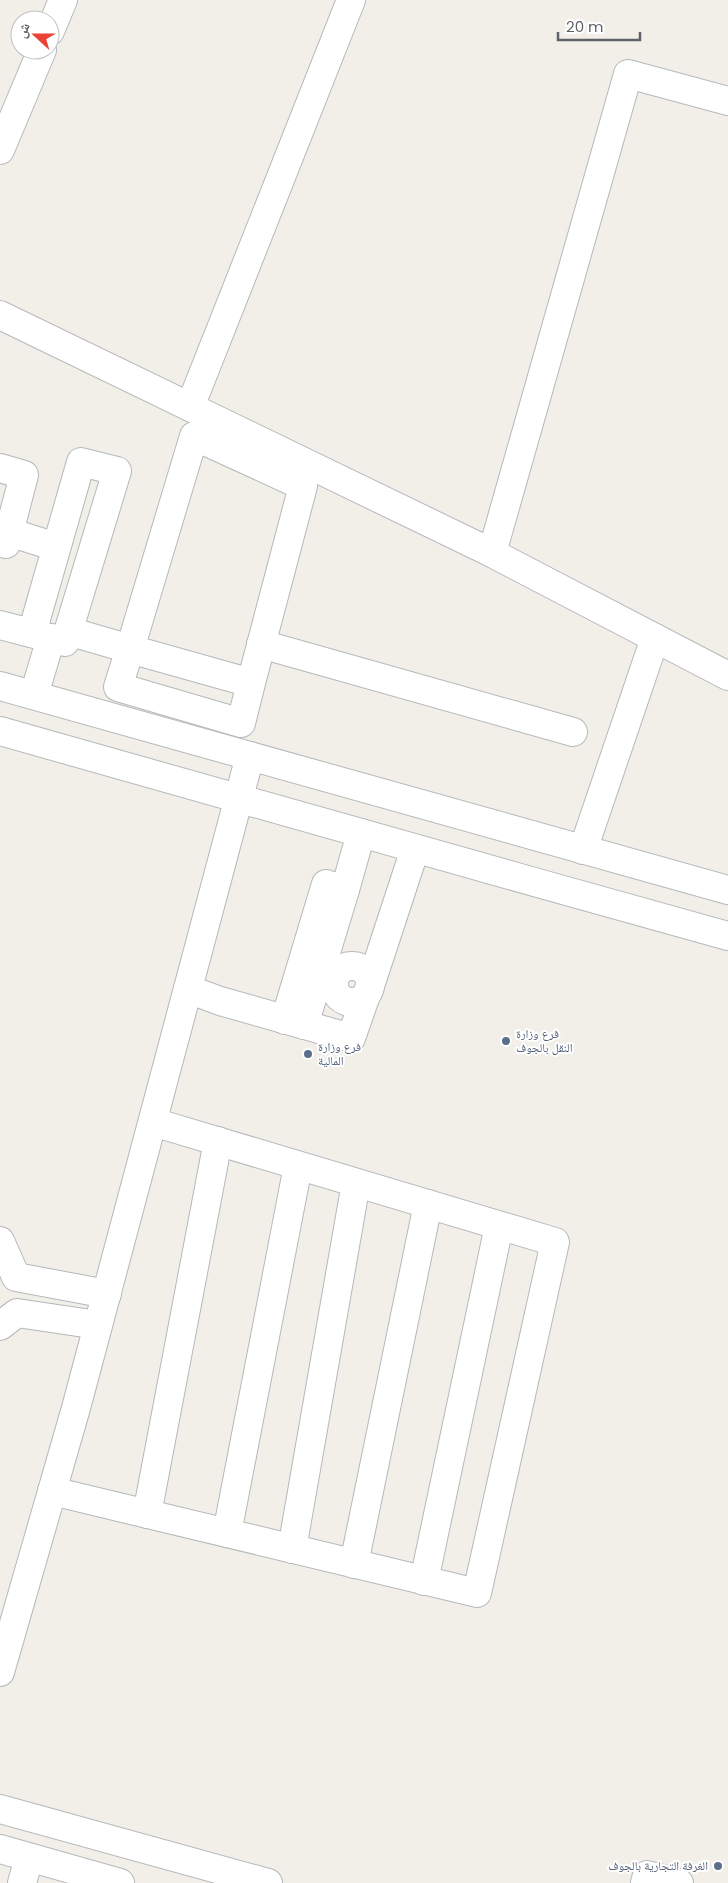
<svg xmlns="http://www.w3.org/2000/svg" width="728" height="1883" font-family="Poppins,'Noto Naskh Arabic',sans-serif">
<rect width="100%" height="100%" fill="#f1efe8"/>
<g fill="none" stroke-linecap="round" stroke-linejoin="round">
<defs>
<g id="minor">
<path d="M50 31 63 0"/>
<path d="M0 150 42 50"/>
<path d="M0 315 492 553 728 676"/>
<path d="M190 407 351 0"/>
<path d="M0 468 24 475 6 544 0 542"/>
<path d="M9 532 56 547"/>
<path d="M492 553 628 74 728 101"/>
<path d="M0 625 65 642 117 471 81 462 32 633"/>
<path d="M68 631 130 649 194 436 303 486 251 683 130 649 118 687 241 723 251 683"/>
<path d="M261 644 573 732"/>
<path d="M0 686 728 890"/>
<path d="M34 695 51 638"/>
<path d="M0 731C243 799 485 869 728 936"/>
<path d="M583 850 655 638"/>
<circle cx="352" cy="984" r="18"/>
<path d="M188 989 220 1001 351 1038 366 995"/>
<path d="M369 989 415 849"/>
<path d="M285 1020 326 884 345 890 361 833"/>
<path d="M304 1025 345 890"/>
<path d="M0 1241 16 1277 107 1294"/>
<path d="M0 1326 17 1313 98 1325"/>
<path d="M52 1491 477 1593 555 1242 153 1122"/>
<path d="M147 1514 218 1141"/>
<path d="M227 1533 298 1166"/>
<path d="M292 1549 356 1183"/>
<path d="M354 1564 428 1204"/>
<path d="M424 1581 499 1226"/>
<path d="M0 1672 76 1408 250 756"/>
<path d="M0 1809 268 1883"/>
<path d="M0 1849 120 1883"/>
<path d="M22 1883 29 1858"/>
<path d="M645 1883 647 1875 679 1883"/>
</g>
</defs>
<use href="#minor" stroke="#b5b8bc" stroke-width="30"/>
<use href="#minor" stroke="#fff" stroke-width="28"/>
</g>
<g fill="#5c6f8a" stroke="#fff" stroke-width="2">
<circle cx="506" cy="1041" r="5"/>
<circle cx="308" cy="1054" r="5"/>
<circle cx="718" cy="1866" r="5"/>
</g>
<g text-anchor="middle" stroke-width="4" stroke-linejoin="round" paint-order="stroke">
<g font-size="12" fill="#4e5e75" stroke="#fff" text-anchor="start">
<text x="516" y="1038">فرع وزارة<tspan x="516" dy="14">النقل بالجوف</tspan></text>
<text x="318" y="1051">فرع وزارة<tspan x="318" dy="14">المالية</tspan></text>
<text x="708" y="1870" text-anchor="end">الغرفة التجارية بالجوف</text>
</g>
</g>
<g transform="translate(35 35) rotate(291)"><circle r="24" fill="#ffffff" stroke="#bfc1c3"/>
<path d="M0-4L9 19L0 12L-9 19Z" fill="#ea4335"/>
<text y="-8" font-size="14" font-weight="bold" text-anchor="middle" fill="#5f6368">ش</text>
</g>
<path d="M558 32v8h82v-8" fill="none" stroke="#5f6368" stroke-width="2.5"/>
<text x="566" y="32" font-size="15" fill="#5f6368" stroke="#ffffff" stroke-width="4" paint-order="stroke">20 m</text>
</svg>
